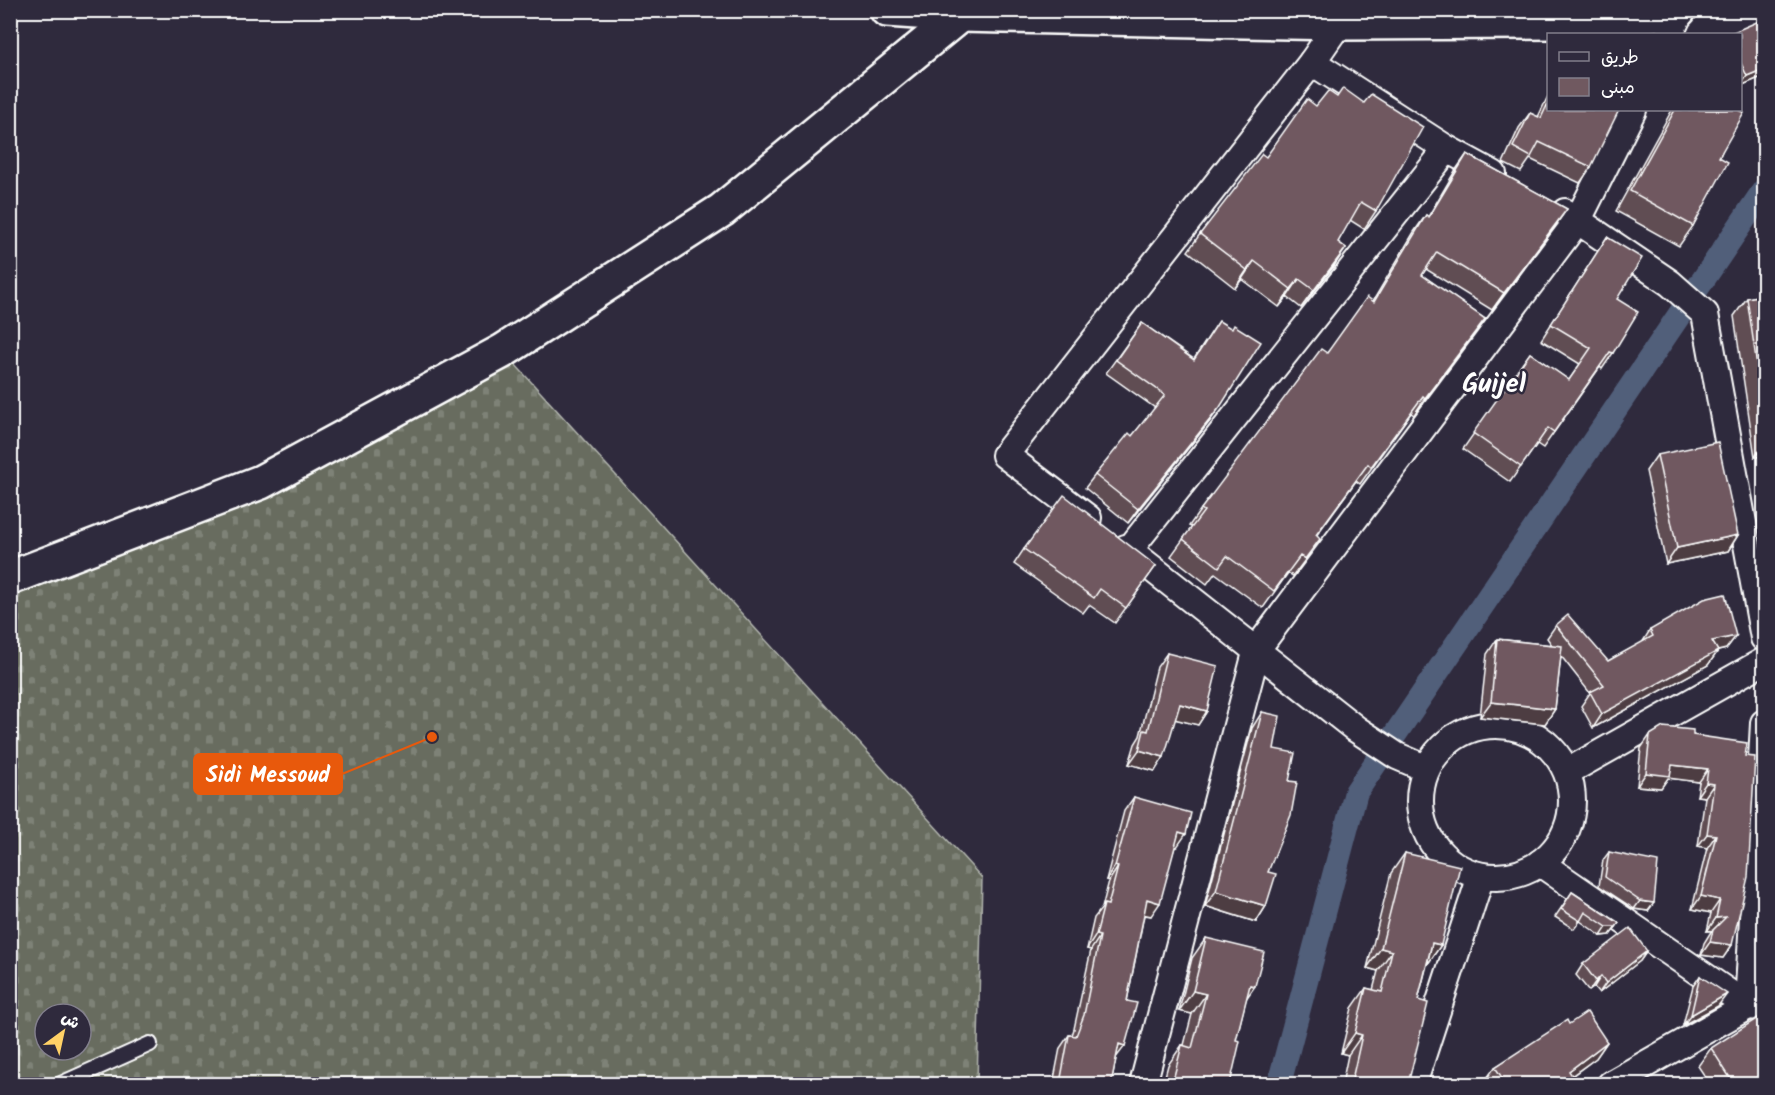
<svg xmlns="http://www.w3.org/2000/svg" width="1775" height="1095" font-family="Kalam,'Playpen Sans Arabic',sans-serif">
<defs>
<pattern id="cemetery-stones" width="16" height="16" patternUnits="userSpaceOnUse" patternTransform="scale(1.5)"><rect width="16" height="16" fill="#676c5f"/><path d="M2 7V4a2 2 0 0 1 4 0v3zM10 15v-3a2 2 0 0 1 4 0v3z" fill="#7e8277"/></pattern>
</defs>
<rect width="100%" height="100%" fill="#2f2a3d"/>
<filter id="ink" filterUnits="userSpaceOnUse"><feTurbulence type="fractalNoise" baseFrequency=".0167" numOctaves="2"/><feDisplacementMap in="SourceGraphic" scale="12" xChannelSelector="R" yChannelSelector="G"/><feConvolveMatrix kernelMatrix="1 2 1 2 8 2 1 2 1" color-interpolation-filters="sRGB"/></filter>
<g filter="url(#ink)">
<path fill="url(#cemetery-stones)" stroke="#b3b6af" stroke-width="1.5" fill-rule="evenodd" d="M503 351 982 878 977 1084H11L10 597 81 565ZM45 1014H81V1050H45Z"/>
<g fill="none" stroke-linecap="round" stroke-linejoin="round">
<path stroke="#515e7a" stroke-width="24" d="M1279 1084 1356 792 1764 190"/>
<defs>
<path id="lane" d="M61 1084 150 1044"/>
<g id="street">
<path d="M1670 34 1681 10"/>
<path d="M1312 62 1447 149 1493 174"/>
<path d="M1565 212 1670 283 1705 314 1764 638"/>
<path d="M1088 518 1005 455 1312 62 1339 23"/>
<path d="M1126 548 1356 729 1397 756 1425 768"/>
<path d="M1129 550 1447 149"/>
<circle cx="1496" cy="801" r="76"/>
<path d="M1567 772 1764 661"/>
<path d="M1540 863 1748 1006 1761 1007"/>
<path d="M1143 1084 1257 649 1578 220 1633 110"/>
<path d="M1413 1084 1481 876"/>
<path d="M1611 1084 1748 1006 1764 723"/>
</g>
<g id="secondary">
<path d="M887 10 960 15 1339 23 1559 22 1641 16 1679 10"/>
<path d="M10 578 261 482 503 351 722 210 960 15"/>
</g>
</defs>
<use href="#lane" stroke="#fff" stroke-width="18"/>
<use href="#street" stroke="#fff" stroke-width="30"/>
<use href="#secondary" stroke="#fff" stroke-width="38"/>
<use href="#lane" stroke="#2f2a3d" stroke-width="14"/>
<use href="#street" stroke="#2f2a3d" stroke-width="26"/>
<use href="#secondary" stroke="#2f2a3d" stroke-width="33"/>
</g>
<g fill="#604d53" stroke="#fff" stroke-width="1.5">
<path d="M1764 19V76L1740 86V34Z"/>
<path d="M1548 96V110L1591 167 1580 183 1530 159 1521 172 1503 163 1519 128 1530 113 1538 117Z"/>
<path d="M1316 106 1376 211 1364 229 1350 220 1338 242 1346 248 1301 308 1287 297 1279 307 1242 279 1235 288 1188 251 1200 234 1266 157Z"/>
<path d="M1672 110H1738L1693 226 1679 246 1616 211Z"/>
<path d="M1467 154 1567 209 1492 310 1426 269 1422 275 1485 319 1414 415 1411 413 1360 484 1356 481 1316 536 1308 556 1293 576 1288 573 1263 608 1215 573 1207 584 1171 556 1192 527 1189 526 1201 509 1327 353 1373 301 1414 232 1426 215 1428 217 1455 171Z"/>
<path d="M1607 237 1617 299 1613 353 1602 369 1600 367 1543 448 1537 444 1510 482 1463 449 1530 353 1569 380 1580 364 1541 340Z"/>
<path d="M1764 295V456L1755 457 1734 316 1747 298Z"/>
<path d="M1219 321 1210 421 1128 523 1085 488 1095 475 1132 436 1155 408 1106 373 1142 323 1194 359Z"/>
<path d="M1657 455 1738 535 1728 551 1666 564 1646 471Z"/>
<path d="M1024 549 1156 566 1115 623 1089 605 1083 613 1014 564Z"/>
<path d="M1556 625 1608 661 1642 643 1650 630 1736 636 1726 649 1718 651 1708 665 1593 728 1581 706 1590 693 1561 656 1555 709 1545 724 1480 717 1487 654 1497 639 1552 645 1547 638Z"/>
<path d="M1167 653 1207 711 1198 725 1175 719 1155 771 1129 764 1135 744 1140 736 1157 667Z"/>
<path d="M1262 712 1274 749 1289 781 1268 872 1266 906 1256 922 1205 906 1252 728Z"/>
<path d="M1650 735H1693L1745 756 1732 945 1723 958 1701 955 1704 943 1712 930 1707 931 1711 913 1692 909 1707 848 1698 846 1705 797 1697 796 1699 782 1668 778 1661 788 1637 786 1641 748Z"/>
<path d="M1134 797 1177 847H1175L1151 916 1144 915 1127 1001 1111 1084H1053L1060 1048 1069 1035H1072L1074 1029 1091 950 1087 949 1094 918 1102 908 1109 881 1106 880 1124 811Z"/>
<path d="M1609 852 1648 911 1634 909 1599 886 1603 860Z"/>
<path d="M1405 853 1441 945 1427 965 1418 1000 1408 1084H1342L1348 1055 1341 1053 1352 1008 1366 988 1373 990 1378 971 1367 968 1391 873Z"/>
<path d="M1572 892 1619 923 1610 935 1601 936 1580 921 1574 929 1555 917Z"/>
<path d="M1206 938 1246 999 1236 1040 1230 1084H1163L1168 1065 1182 1045H1184L1192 1014 1179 1011 1192 958Z"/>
<path d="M1647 951 1640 961 1599 993 1594 987 1589 991 1576 975 1583 964Z"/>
<path d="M1700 976 1718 1006 1683 1025 1693 986Z"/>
<path d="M1569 1024 1607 1042 1596 1058 1572 1076 1577 1083 1576 1084H1485L1484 1082 1495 1067Z"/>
<path d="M1711 1048 1764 1084H1710L1698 1066Z"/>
</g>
<g fill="#4e3e43" stroke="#fff" stroke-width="1.5">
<path d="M1764 69V76L1740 86 1747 76Z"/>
<path d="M1567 209 1555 226 1492 310 1504 293Z"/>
<path d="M1346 248 1334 266 1301 308 1314 290Z"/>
<path d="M1254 261 1242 279 1235 288 1247 270Z"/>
<path d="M1299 279 1287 297 1279 307 1291 289Z"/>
<path d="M1485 319 1473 336 1414 415 1425 398Z"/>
<path d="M1220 407 1210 421 1128 523 1138 509Z"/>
<path d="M1764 444V456L1755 457Z"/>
<path d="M1738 535 1728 551 1666 564 1677 548Z"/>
<path d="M1736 636 1726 649 1718 651 1708 665 1593 728 1602 714 1712 641Z"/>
<path d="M1491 702 1555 709 1545 724 1480 717Z"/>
<path d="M1180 704 1207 711 1198 725 1170 718Z"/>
<path d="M1139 750 1164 757 1155 771 1129 764Z"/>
<path d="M1672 765 1708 769 1699 782 1668 778 1661 788 1637 786 1646 773Z"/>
<path d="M1706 783 1714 784 1705 797 1697 796Z"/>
<path d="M1179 832 1186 834 1177 847 1170 845Z"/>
<path d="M1707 834 1716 835 1707 848 1698 846Z"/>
<path d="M1115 866 1118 867 1109 881 1106 880Z"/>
<path d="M1216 891 1266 906 1256 922 1205 906Z"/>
<path d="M1701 896 1720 900 1711 913 1692 909Z"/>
<path d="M1147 899 1160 903 1151 916 1138 913Z"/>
<path d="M1640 901 1654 903 1648 911 1634 909Z"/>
<path d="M1726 917 1717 930 1707 931 1716 918Z"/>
<path d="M1607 927H1616L1610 935 1601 936Z"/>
<path d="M1096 935 1100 936 1091 950 1087 949Z"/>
<path d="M1710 942 1732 945 1723 958 1701 955Z"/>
<path d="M1432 943 1441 945 1427 965Z"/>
<path d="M1381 948 1392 951 1378 971 1367 968Z"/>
<path d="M1647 951 1640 961 1599 993 1606 983Z"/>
<path d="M1601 976 1594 987 1589 991 1596 981Z"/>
<path d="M1250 985 1255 986 1241 1006Z"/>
<path d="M1193 991 1206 994 1192 1014 1179 1011Z"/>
<path d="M1727 994 1718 1006 1683 1025 1691 1015Z"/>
<path d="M1355 1033 1362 1035 1348 1055 1341 1053Z"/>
<path d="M1607 1042 1596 1058 1560 1084 1569 1071Z"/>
<path d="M1119 1044 1125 1046 1115 1059Z"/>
</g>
<g fill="#705960" stroke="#fff" stroke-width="1.5">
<path d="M1764 19V69L1747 76 1740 61V34H1729Z"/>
<path d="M1343 88 1364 103 1371 94 1423 127 1376 211 1361 202 1338 242 1346 248 1314 290 1299 279 1291 289 1254 261 1247 270 1200 234 1262 154 1266 157 1307 99 1316 106 1328 91 1337 97Z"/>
<path d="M1548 103V110H1619L1591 167 1539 142 1531 157 1513 147 1530 113 1541 118Z"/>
<path d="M1675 110H1738L1744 113 1719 157 1728 162 1693 226 1630 191Z"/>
<path d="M1467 154 1567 209 1504 293 1437 252 1422 275 1485 319 1425 398 1423 396 1371 467 1368 464 1316 535 1320 539 1305 559 1300 556 1274 591 1227 556 1219 567 1183 539 1204 511 1201 509 1321 349 1327 353 1367 297 1374 302 1426 215 1429 217Z"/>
<path d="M1607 237 1642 258 1617 299 1638 312 1613 353 1610 352 1554 432 1548 428 1521 467 1473 433 1530 353 1569 380 1591 348 1551 324Z"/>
<path d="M1764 295V413L1747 298Z"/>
<path d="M1219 321 1232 329 1234 325 1261 342 1220 407 1138 509 1095 475 1129 433 1132 436 1165 395 1116 360 1142 323 1194 360Z"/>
<path d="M1718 442 1738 535 1677 548 1657 455Z"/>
<path d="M1064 495 1156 566 1126 608 1100 589 1094 598 1024 549Z"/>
<path d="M1725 594 1736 636 1712 641 1718 651 1602 714 1590 692 1604 685 1556 625 1568 615 1608 661 1653 636 1650 630 1704 599Z"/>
<path d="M1497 639 1562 646 1555 709 1491 702Z"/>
<path d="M1167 653 1218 666 1207 711 1180 704 1164 757 1139 750 1144 730 1148 731Z"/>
<path d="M1262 712 1280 716 1274 749 1295 753 1289 781 1297 782 1291 815 1268 872 1276 874 1266 906 1216 891Z"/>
<path d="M1663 727 1693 730V735L1747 743 1745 756 1755 757 1748 877 1732 945 1710 942 1713 930 1726 917 1716 918 1720 900 1701 896 1716 835 1707 834 1714 784 1706 783 1708 769 1672 765 1670 776 1646 773 1650 735Z"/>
<path d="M1134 797 1191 813 1186 834 1179 832 1160 903 1147 899 1127 1001 1137 1003 1125 1046 1119 1044 1111 1084H1066L1060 1083 1069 1035 1076 1036 1084 1015 1100 936 1096 935 1104 904 1108 905 1118 867 1115 866Z"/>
<path d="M1609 852 1658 862 1654 903 1640 901 1605 877Z"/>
<path d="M1405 853 1460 866 1441 945 1432 943 1418 1000 1428 1003 1408 1084H1351L1362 1035 1355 1033 1366 988 1382 992 1392 951 1381 948Z"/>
<path d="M1572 892 1619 923 1616 927H1607L1585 912 1580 921 1561 909Z"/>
<path d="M1630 928 1647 951 1606 983 1601 976 1596 981 1583 964Z"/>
<path d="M1206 938 1264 952 1255 986 1250 985 1236 1040 1240 1041 1230 1084H1172L1182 1045 1192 1048 1206 994 1193 991Z"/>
<path d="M1700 976 1727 994 1691 1015Z"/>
<path d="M1587 1012 1607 1042 1569 1071 1577 1083 1575 1084H1506L1495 1067 1567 1020 1569 1024Z"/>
<path d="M1764 1014V1084H1734L1711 1048Z"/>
</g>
</g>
<g text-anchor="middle" stroke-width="5" stroke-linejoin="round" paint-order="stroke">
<g font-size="27" font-weight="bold" fill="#fff" stroke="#2f2a3d">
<text x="1494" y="392">Guijel</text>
</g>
</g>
<path fill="none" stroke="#e8590c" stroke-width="2" d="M432 737L342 774"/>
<circle fill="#e8590c" stroke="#2f2a3d" stroke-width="2" cx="432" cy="737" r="6"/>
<rect fill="#e8590c" stroke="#e8590c" stroke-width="2" x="194" y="754" width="148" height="40" rx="6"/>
<g font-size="22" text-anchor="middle" font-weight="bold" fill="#fff">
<text x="268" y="782">Sidi Messoud</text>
</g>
<rect width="1775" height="1095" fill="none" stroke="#2f2a3d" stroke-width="36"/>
<rect x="18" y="18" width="1739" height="1059" fill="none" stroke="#fff" stroke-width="2" filter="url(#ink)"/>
<rect x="1547" y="33" width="195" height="78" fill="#2f2a3d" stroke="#827f8b" stroke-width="1.5"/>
<rect x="1559" y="52" width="30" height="9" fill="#2f2a3d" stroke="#827f8b" stroke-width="1.5"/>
<text x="1601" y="63" font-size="18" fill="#ffffff">طريق</text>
<rect x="1559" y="78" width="30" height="18" fill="#705960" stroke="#827f8b" stroke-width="1.5"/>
<text x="1601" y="93" font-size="18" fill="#ffffff">مبنى</text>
<g transform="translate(63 1032) rotate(33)"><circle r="28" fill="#2f2a3d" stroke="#827f8b" stroke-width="1.5"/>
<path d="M0-4.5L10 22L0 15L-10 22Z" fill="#ffd166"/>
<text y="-9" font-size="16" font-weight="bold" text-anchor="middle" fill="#ffffff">ش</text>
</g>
</svg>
